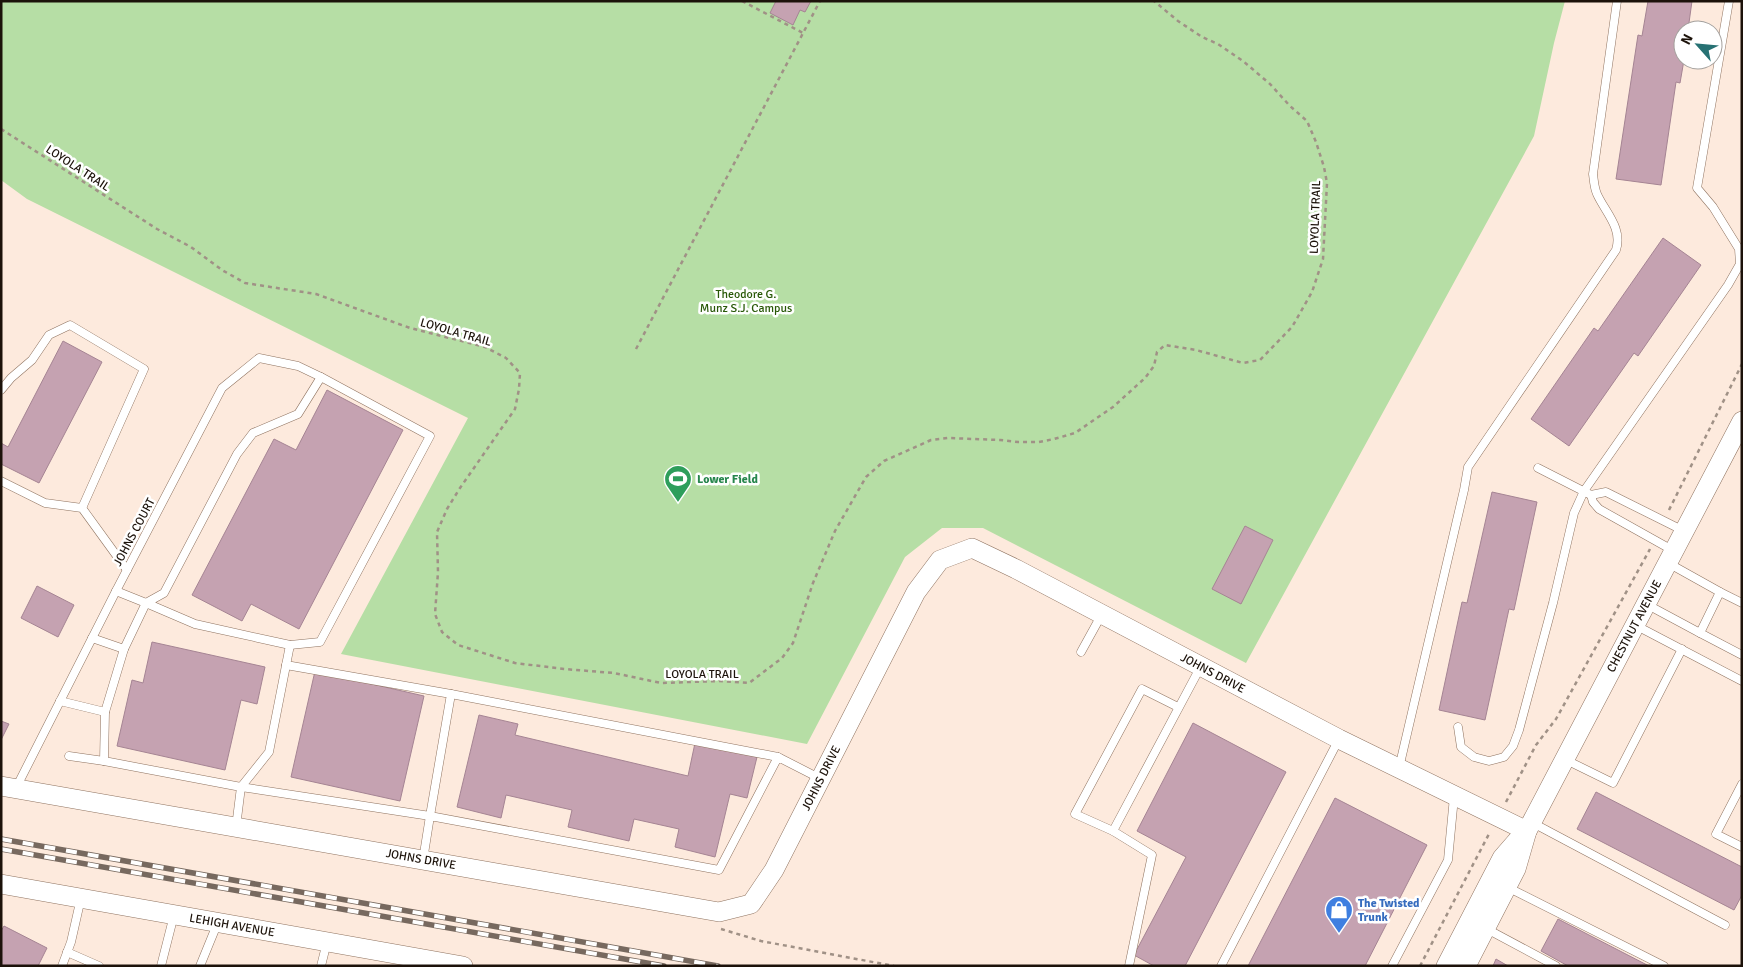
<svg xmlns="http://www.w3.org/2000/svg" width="1743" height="967" font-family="Signika,sans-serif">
<rect width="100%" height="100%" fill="#fdeadd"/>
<path fill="#b6dea5" d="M1 1H1565L1554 43 1534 136 1246 663 983 528H942L905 557 807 744 341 654 468 418 27 199 1 180Z"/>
<g fill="#c5a2b1" stroke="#a58493">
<path d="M776 1H811L805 12 800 10 793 25 770 13Z"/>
<path d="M1648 1H1692L1688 30H1683L1684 60 1680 83 1676 82 1661 185 1616 179 1638 35 1642 36Z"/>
<path d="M1663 238 1701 265 1638 356 1634 353 1569 446 1531 419 1594 328 1598 331Z"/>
<path d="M63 341 102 362 39 483 1 464V443L8 447Z"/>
<path d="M327 390 403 430 299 629 251 604 242 621 192 595 274 439 296 450Z"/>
<path d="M1492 492 1537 502 1514 610 1509 609 1485 720 1439 710 1462 602 1467 603Z"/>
<path d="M1245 526 1273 540 1241 604 1212 589Z"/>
<path d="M37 586 74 605 58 637 21 618Z"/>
<path d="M152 642 265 667 257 704 241 700 225 770 117 746 132 680 143 683Z"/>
<path d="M315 671 424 696 400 801 291 777Z"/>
<path d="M479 715 518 724 515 735 688 776 695 743 757 757 747 798 730 794 715 857 675 847 679 829 634 819 629 841 568 827 572 810 506 795 501 818 457 807Z"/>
<path d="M1 721 9 724 1 740Z"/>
<path d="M1193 723 1286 772 1185 966H1154L1134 955 1186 857 1137 831Z"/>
<path d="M1596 792 1742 867V895L1734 910 1577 829Z"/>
<path d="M1335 798 1427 845 1365 966H1248Z"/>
<path d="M1558 919 1649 966H1568L1541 951Z"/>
<path d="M4 926 47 948 38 966H1V931Z"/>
<path d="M1496 959 1508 966H1493Z"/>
</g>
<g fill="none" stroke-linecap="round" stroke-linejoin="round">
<defs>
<g id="service">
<path d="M321 377 430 436 320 642 290 645 195 624 146 603 164 593 237 454 253 433 298 414Z"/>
<path d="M1 390 11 378 32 360 49 335 70 325 144 369 82 508"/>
<path d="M1538 468 1591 495 1606 492 1684 531"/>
<path d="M1 481 45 503 82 508 127 570"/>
<path d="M1591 495 1593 502 1599 509 1674 551"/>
<path d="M116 591 146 603 124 649"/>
<path d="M1720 592 1742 603"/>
<path d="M1646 604 1700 633 1720 592 1668 563"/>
<path d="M1635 625 1742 681"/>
<path d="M1700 633 1742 655"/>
<path d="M92 638 124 649 105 712"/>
<path d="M1081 652 1102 614"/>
<path d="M451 694 778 757"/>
<path d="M60 701 105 712 104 761 241 787 236 827"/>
<path d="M1458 727 1461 747 1474 757 1489 761 1504 757 1513 746 1519 730 1553 603 1574 513 1584 491 1728 285 1740 264 1739 249 1713 207 1697 188 1729 1"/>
<path d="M69 756 104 761"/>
<path d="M1564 759 1613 783 1682 649"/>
<path d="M1399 768 1464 490 1468 467 1616 250C1623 228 1605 212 1597 194 1594 187 1594 181 1593 174L1617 1"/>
<path d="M1742 784 1716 834 1742 847"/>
<path d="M241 787 430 816 451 694 286 665"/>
<path d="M241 787 269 752 290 645"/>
<path d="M16 788 116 591 222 388 259 358 298 366 321 377"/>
<path d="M1531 822 1725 925"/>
<path d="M1113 831 1075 814 1142 689 1178 707"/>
<path d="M423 860 430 816 719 870 778 757 821 779"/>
<path d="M1507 887 1664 966"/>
<path d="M1485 928 1556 966"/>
<path d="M67 952 99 966"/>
<path d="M62 966 71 942 81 898"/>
<path d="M161 966 174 915"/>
<path d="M200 966 218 922"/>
<path d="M321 966 327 942"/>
<path d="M1129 966 1152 855 1113 831 1201 666"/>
<path d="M1221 966 1339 739"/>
<path d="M1392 966 1448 860 1454 797"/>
</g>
<g id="tertiary">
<path d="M1 786 719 912 751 904 774 870 916 592 940 560 972 548 1016 569 1339 739 1527 831"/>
<path d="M1 884 463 966"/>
<path d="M1446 966 1502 858 1522 835"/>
<path d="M1466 966 1516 869 1527 831 1742 421"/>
</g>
</defs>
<use href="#service" stroke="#8f7360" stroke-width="9"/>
<use href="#tertiary" stroke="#8f7360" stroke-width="20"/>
<g stroke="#a09186" stroke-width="2.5" stroke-dasharray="4 4" stroke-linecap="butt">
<path d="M742 1 803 33"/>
<path d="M1 129 157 229 191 247 222 270 245 283 316 294 410 328 485 347 506 358 520 373 519 389 515 409 460 488 447 509 437 532 438 572 435 614 442 632 458 645 515 663 564 669 614 673 661 683 719 681 749 683 782 658 793 643 813 583 835 531 866 477 884 461 931 440 948 438 1000 440 1018 442H1039L1054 439 1075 433 1113 407 1145 378 1154 366 1157 352 1165 345 1196 350 1243 363 1260 360 1292 327 1312 292 1323 259 1327 183 1324 167 1316 142 1307 121 1290 106 1270 84 1243 61 1218 44 1202 37 1178 21 1154 1"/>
<path d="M636 349 820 1"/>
<path d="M1669 510 1742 364"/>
<path d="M1506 802 1536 745 1556 719 1650 549"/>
<path d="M721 929 761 941 894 966"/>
<path d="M1420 966 1490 832"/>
</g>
<use href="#service" stroke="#fff" stroke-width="8"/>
<use href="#tertiary" stroke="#fff" stroke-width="19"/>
<defs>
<g id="rail">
<path d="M1 839 718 966"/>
<path d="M1 849 664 966"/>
</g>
</defs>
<use href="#rail" stroke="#77695f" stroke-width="5.5"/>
<use href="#rail" stroke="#fff" stroke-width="4" stroke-dasharray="11" stroke-linecap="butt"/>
</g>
<defs>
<symbol id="stadium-pin" viewBox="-11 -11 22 30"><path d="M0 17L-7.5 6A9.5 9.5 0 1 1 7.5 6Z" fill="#2e9e5b" stroke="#fff"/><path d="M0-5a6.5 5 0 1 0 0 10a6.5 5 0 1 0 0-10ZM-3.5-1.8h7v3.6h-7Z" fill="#fff"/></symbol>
<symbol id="shop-pin" viewBox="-11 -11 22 30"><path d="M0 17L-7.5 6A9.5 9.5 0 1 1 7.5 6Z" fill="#3f7fe0" stroke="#fff"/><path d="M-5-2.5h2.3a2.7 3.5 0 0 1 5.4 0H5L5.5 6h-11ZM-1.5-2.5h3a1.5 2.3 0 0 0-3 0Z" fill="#fff"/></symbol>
</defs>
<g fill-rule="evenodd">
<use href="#stadium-pin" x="662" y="463" width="32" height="43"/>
<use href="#shop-pin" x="1323" y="894" width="32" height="43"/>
</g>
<g text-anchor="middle" stroke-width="5" stroke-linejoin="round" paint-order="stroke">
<g font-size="12" fill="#1c120a" stroke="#fff">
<text transform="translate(78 168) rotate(33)" y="4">LOYOLA TRAIL</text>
<text transform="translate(1315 217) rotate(-88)" y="4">LOYOLA TRAIL</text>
<text transform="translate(456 332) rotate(16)" y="4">LOYOLA TRAIL</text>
<text transform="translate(134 532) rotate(-62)" y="4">JOHNS COURT</text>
<text transform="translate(1634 626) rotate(-62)" y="4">CHESTNUT AVENUE</text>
<text transform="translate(1213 673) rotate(28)" y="4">JOHNS DRIVE</text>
<text x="702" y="678">LOYOLA TRAIL</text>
<text transform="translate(821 778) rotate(-63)" y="4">JOHNS DRIVE</text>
<text transform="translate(421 859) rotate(10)" y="4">JOHNS DRIVE</text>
<text transform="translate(232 925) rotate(10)" y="4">LEHIGH AVENUE</text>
</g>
<g font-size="12" fill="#285807" stroke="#fff">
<text x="746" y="298">Theodore G.<tspan x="746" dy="14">Munz S.J. Campus</tspan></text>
</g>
<g font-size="12" font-weight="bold" fill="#27864d" stroke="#fff" text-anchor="start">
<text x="697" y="483">Lower Field</text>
</g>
<g font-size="12" font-weight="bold" fill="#366cbe" stroke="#fff" text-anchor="start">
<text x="1358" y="907">The Twisted<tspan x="1358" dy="14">Trunk</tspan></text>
</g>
</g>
<rect width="1743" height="967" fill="none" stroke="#1c120a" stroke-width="5"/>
<g transform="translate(1698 45) rotate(297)"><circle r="24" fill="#ffffff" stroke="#a4a09d"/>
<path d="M0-4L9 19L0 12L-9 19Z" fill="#277173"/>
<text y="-8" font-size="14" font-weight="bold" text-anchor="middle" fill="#1c120a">N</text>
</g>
</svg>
